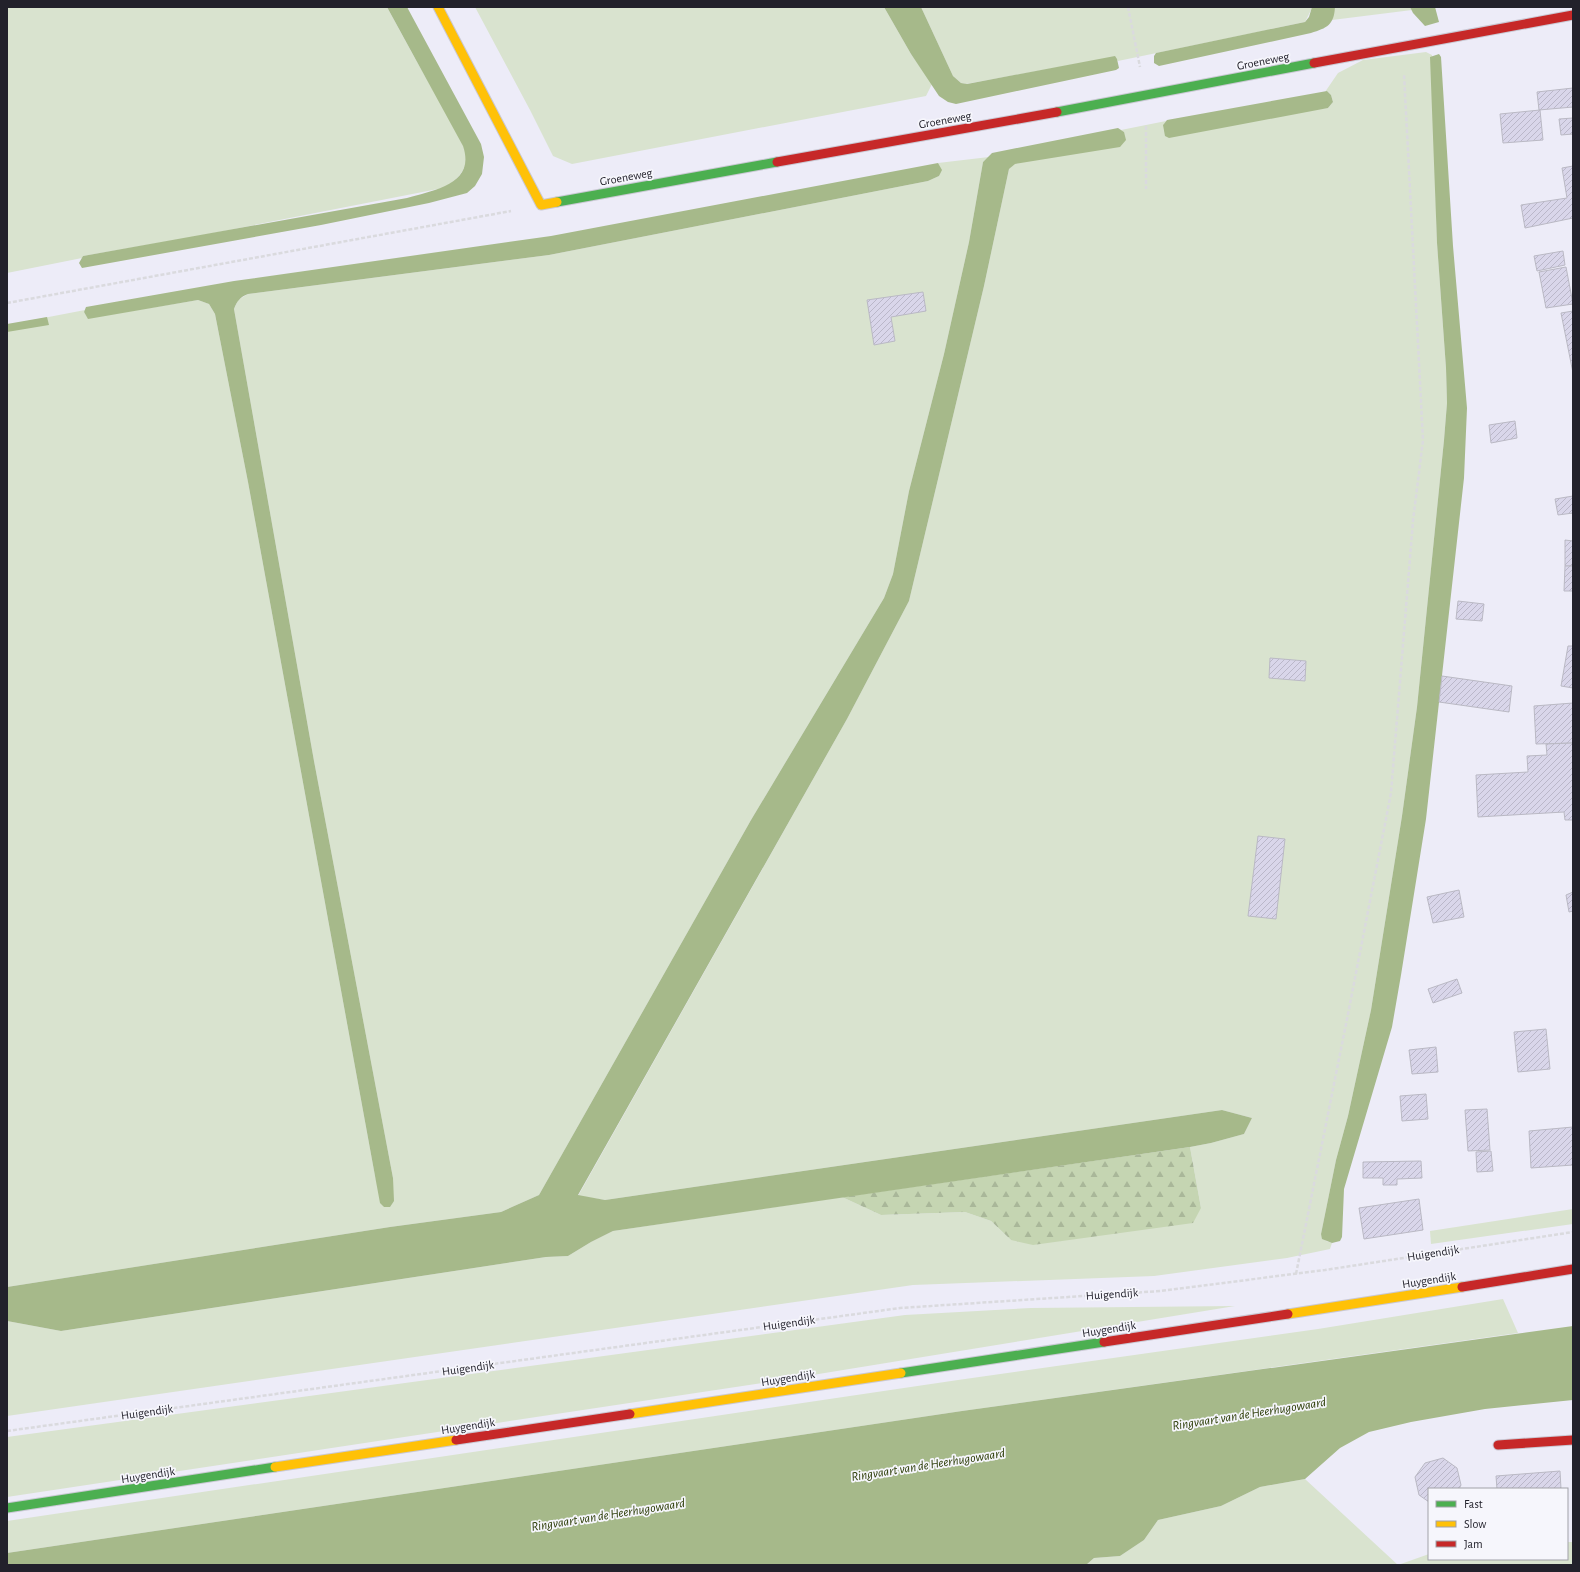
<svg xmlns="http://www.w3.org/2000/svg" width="1580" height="1572" font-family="'Alegreya Sans',sans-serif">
<defs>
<pattern id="forest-firs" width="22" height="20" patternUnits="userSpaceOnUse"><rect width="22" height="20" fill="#c5d5b2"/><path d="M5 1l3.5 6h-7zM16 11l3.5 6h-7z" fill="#a9b799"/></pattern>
<pattern id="building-hatch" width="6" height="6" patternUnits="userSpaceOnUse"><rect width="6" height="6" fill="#d9d6ea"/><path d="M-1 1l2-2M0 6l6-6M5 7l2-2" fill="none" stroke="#bab7c9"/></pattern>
</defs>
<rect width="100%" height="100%" fill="#edecf8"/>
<g fill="#d9e3cf">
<path d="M7 7H387C406 42 425 77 445 111 451 123 464 142 466 155 467 172 455 181 443 188L193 237 83 256 82 258 7 273Z"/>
<path d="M475 7H884L911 54 932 84 926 96 572 164 553 156 530 110Z"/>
<path d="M921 7H1312V8L1305 22 1118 61 1114 57 966 84 961 83 953 76Z"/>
<path d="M1335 7H1410L1412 10 1332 20Z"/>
<path d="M1426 52 1432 55 1437 243 1446 368 1447 403 1444 440 1417 707 1402 816 1371 1010 1348 1116 1336 1160 1321 1234 1326 1241 1332 1243 1330 1249 1287 1258 1154 1276 913 1285 7 1416V1321L61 1331 546 1257 568 1256 591 1242 613 1231 842 1197 881 1215 965 1212 991 1221 1011 1240 1201 1208 1190 1147 1211 1143 1244 1134 1252 1118 1222 1110 605 1200 578 1196 847 719 909 601 984 286 1009 169 1014 164 1124 132 1121 130 1166 121 1163 125 1328 108 1333 102 1331 95 1327 91 1325 92 1338 73 1363 60Z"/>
<path d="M989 157 983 162 969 242 944 354 909 491 893 574 884 598 751 820 539 1195 501 1212 390 1227 7 1287V325L85 310 84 312 88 318 198 300 209 304 215 314 248 482 375 1176 384 1207H390L393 1178 314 761 234 309 238 300 248 294 549 255 928 181 939 176 941 170 938 163Z"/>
<path d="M1573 1209V1224L1431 1244 1430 1231Z"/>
<path d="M1503 1299 1518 1333 962 1411 7 1553V1521L958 1380 1318 1329Z"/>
<path d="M1235 1306 788 1379 7 1497V1437L905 1315 1031 1308Z"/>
<path d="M1305 1479 1398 1565 1429 1554V1559H1567V1542H1573V1565H1086L1094 1558 1120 1556 1144 1540 1158 1520 1221 1506 1260 1487Z"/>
</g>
<path fill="url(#forest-firs)" d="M1190 1147 1201 1208 1193 1223 1033 1245 1011 1240 991 1221 965 1212 881 1215 842 1197Z"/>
<g fill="#a6b98a">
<path d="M387 7H407L481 144 484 157 482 174 475 186 467 193 429 203 321 225 82 268 79 263 83 256 407 198C434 190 476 184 463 146Z"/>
<path d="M884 7H921L953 76 961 83 967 84 1115 56 1117 59 1119 68 1116 70 956 104 948 102 939 96 911 54Z"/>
<path d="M1312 7H1335C1334 25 1327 28 1311 33L1159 66 1154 63V56L1156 53 1305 22 1309 17Z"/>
<path d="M1410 7H1435L1439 22 1425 26 1413 13Z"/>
<path d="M1439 54 1441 57 1453 246 1467 408 1464 478 1426 819 1401 975 1392 1027 1344 1189 1342 1237 1340 1241 1332 1243 1322 1239 1321 1234 1336 1160 1348 1116 1371 1010 1402 816 1417 707 1444 440 1447 403 1446 368 1437 243 1430 57Z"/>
<path d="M1327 91 1331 95 1333 102 1328 108 1169 138 1165 136 1163 125 1167 120Z"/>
<path d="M1118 128 1124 132 1126 140 1120 147 1015 164 1009 169 984 286 909 601 847 719 578 1195 605 1200 1222 1110 1252 1118 1244 1134 1211 1143 1190 1147 613 1231 591 1242 568 1256 546 1257 61 1331 7 1321V1287L390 1227 501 1212 539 1195 751 820 884 598 893 574 909 491 944 354 969 242 983 162 992 153Z"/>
<path d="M938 163 942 170 939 176 928 181 549 255 248 294C240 297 237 301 234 309L314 761 393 1178 394 1201 390 1207H384L380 1203 375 1176 248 482 215 314 209 304 198 300 88 319 84 312 86 307 234 281 551 236Z"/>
<path d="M47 317 49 325 7 332V324Z"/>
<path d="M1573 1326V1400L1485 1409 1411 1422 1369 1432 1340 1448 1305 1479 1260 1487 1221 1506 1158 1520 1144 1540 1120 1556 1094 1558 1086 1565H7V1553L962 1411Z"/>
</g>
<g fill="url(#building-hatch)" stroke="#bab9c4">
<path d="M1573 88V107L1539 110 1537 92Z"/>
<path d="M1540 110 1543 140 1503 143 1500 114Z"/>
<path d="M1573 118V134L1561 135 1559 119Z"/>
<path d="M1573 166V218L1525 228 1521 205 1567 198 1562 168Z"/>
<path d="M1563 251 1565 265 1537 271 1534 256Z"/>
<path d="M1566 267 1573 304 1546 308 1539 272Z"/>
<path d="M923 292 926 311 891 317 895 341 874 345 867 300Z"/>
<path d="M1573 311V373L1561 313Z"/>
<path d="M1515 421 1517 438 1491 443 1489 425Z"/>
<path d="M1573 496V513L1558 515 1555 499Z"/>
<path d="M1565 540 1573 541V566H1565Z"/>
<path d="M1565 566H1573V591H1564Z"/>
<path d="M1458 601 1484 604 1482 621 1456 619Z"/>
<path d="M1568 646H1573V688L1561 686Z"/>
<path d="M1270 658 1306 661 1305 681 1269 678Z"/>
<path d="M1442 676 1512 686 1509 712 1439 702Z"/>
<path d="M1573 703V743L1536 744 1534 706Z"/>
<path d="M1573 743V820H1565L1564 812 1478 817 1476 775 1528 772 1527 756 1547 755 1546 744Z"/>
<path d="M1258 836 1285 839 1276 919 1248 916Z"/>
<path d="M1459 890 1464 917 1433 923 1427 897Z"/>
<path d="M1573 892V911L1569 912 1566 895Z"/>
<path d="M1457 979 1462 993 1433 1003 1428 989Z"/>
<path d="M1546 1029 1550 1069 1518 1072 1514 1032Z"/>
<path d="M1436 1047 1438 1072 1412 1074 1409 1050Z"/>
<path d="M1426 1094 1428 1119 1402 1121 1400 1096Z"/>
<path d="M1487 1109 1490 1150 1468 1151 1465 1110Z"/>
<path d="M1573 1127V1165L1531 1168 1529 1131Z"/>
<path d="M1491 1151 1493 1171 1477 1172 1476 1152Z"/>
<path d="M1421 1161 1422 1178 1397 1179V1185H1383V1178H1363V1162Z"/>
<path d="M1419 1199 1423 1230 1364 1239 1359 1208Z"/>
<path d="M1443 1458 1457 1468 1461 1485 1459 1489H1429V1502L1419 1495 1415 1477 1425 1463Z"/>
<path d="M1560 1471 1561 1489H1497L1496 1476Z"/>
</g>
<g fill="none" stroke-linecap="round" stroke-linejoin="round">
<defs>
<g id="fast">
<path d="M1057 112 1314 63"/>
<path d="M557 202 777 162"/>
<path d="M901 1373 1104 1342"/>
<path d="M7 1508 275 1467"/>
</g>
<g id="slow">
<path d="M438 7 541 205 557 202"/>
<path d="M1288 1314 1462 1287"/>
<path d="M630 1414 901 1373"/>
<path d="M275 1467 456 1440"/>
</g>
<g id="jam">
<path d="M1314 63 1573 15"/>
<path d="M777 162 1057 112"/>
<path d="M1462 1287 1573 1269"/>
<path d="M1104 1342 1288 1314"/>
<path d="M456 1440 630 1414"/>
<path d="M1498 1445 1573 1440"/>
</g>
</defs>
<use href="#fast" stroke="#c9c8d3" stroke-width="11"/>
<use href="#slow" stroke="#c9c8d3" stroke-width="11"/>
<use href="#jam" stroke="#c9c8d3" stroke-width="11"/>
<g stroke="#dadade" stroke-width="2.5" stroke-dasharray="4 2" stroke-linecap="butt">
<path d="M1128 7 1140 67"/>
<path d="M1146 126V189"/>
<path d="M7 303 511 211"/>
<path d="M1296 1274 1348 1014 1391 793 1413 521 1423 440 1404 74"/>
<path d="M7 1431 900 1308 1160 1291 1325 1270 1573 1232"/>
</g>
<use href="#fast" stroke="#4caf50" stroke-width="9"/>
<use href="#slow" stroke="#ffc107" stroke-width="9"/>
<use href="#jam" stroke="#c62828" stroke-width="9"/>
</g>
<g text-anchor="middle" stroke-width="3.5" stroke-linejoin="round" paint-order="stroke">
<g font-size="12" fill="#22212b" stroke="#f6f6fc">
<text transform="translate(1263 61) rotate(-11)" y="4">Groeneweg</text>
<text transform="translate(945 120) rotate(-10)" y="4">Groeneweg</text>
<text transform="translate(626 177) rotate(-10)" y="4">Groeneweg</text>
<text transform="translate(1433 1253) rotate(-9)" y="4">Huigendijk</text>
<text transform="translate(1429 1280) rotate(-9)" y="4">Huygendijk</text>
<text transform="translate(1112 1294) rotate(-4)" y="4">Huigendijk</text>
<text transform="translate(789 1323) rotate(-8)" y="4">Huigendijk</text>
<text transform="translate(1109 1329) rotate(-9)" y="4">Huygendijk</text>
<text transform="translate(468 1368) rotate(-8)" y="4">Huigendijk</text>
<text transform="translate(788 1378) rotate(-9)" y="4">Huygendijk</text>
<text transform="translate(147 1412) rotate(-8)" y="4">Huigendijk</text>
<text transform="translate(468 1426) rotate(-9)" y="4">Huygendijk</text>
<text transform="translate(148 1475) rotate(-9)" y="4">Huygendijk</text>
</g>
<g font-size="13" font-style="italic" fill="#293a03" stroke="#f6f6fc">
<text transform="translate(1249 1413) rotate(-9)" y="5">Ringvaart van de Heerhugowaard</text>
<text transform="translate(928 1464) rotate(-9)" y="5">Ringvaart van de Heerhugowaard</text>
<text transform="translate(608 1514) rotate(-9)" y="5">Ringvaart van de Heerhugowaard</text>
</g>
</g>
<rect width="1580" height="1572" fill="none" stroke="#22212b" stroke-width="16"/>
<rect x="1428" y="1488" width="140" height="72" fill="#f6f6fc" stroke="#a1a1a8"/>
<rect x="1436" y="1501" width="20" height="6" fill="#4caf50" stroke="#a1a1a8"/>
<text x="1464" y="1508" font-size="12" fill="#22212b">Fast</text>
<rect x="1436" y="1521" width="20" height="6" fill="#ffc107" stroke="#a1a1a8"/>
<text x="1464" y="1528" font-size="12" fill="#22212b">Slow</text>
<rect x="1436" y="1541" width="20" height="6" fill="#c62828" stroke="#a1a1a8"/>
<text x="1464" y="1548" font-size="12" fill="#22212b">Jam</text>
</svg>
